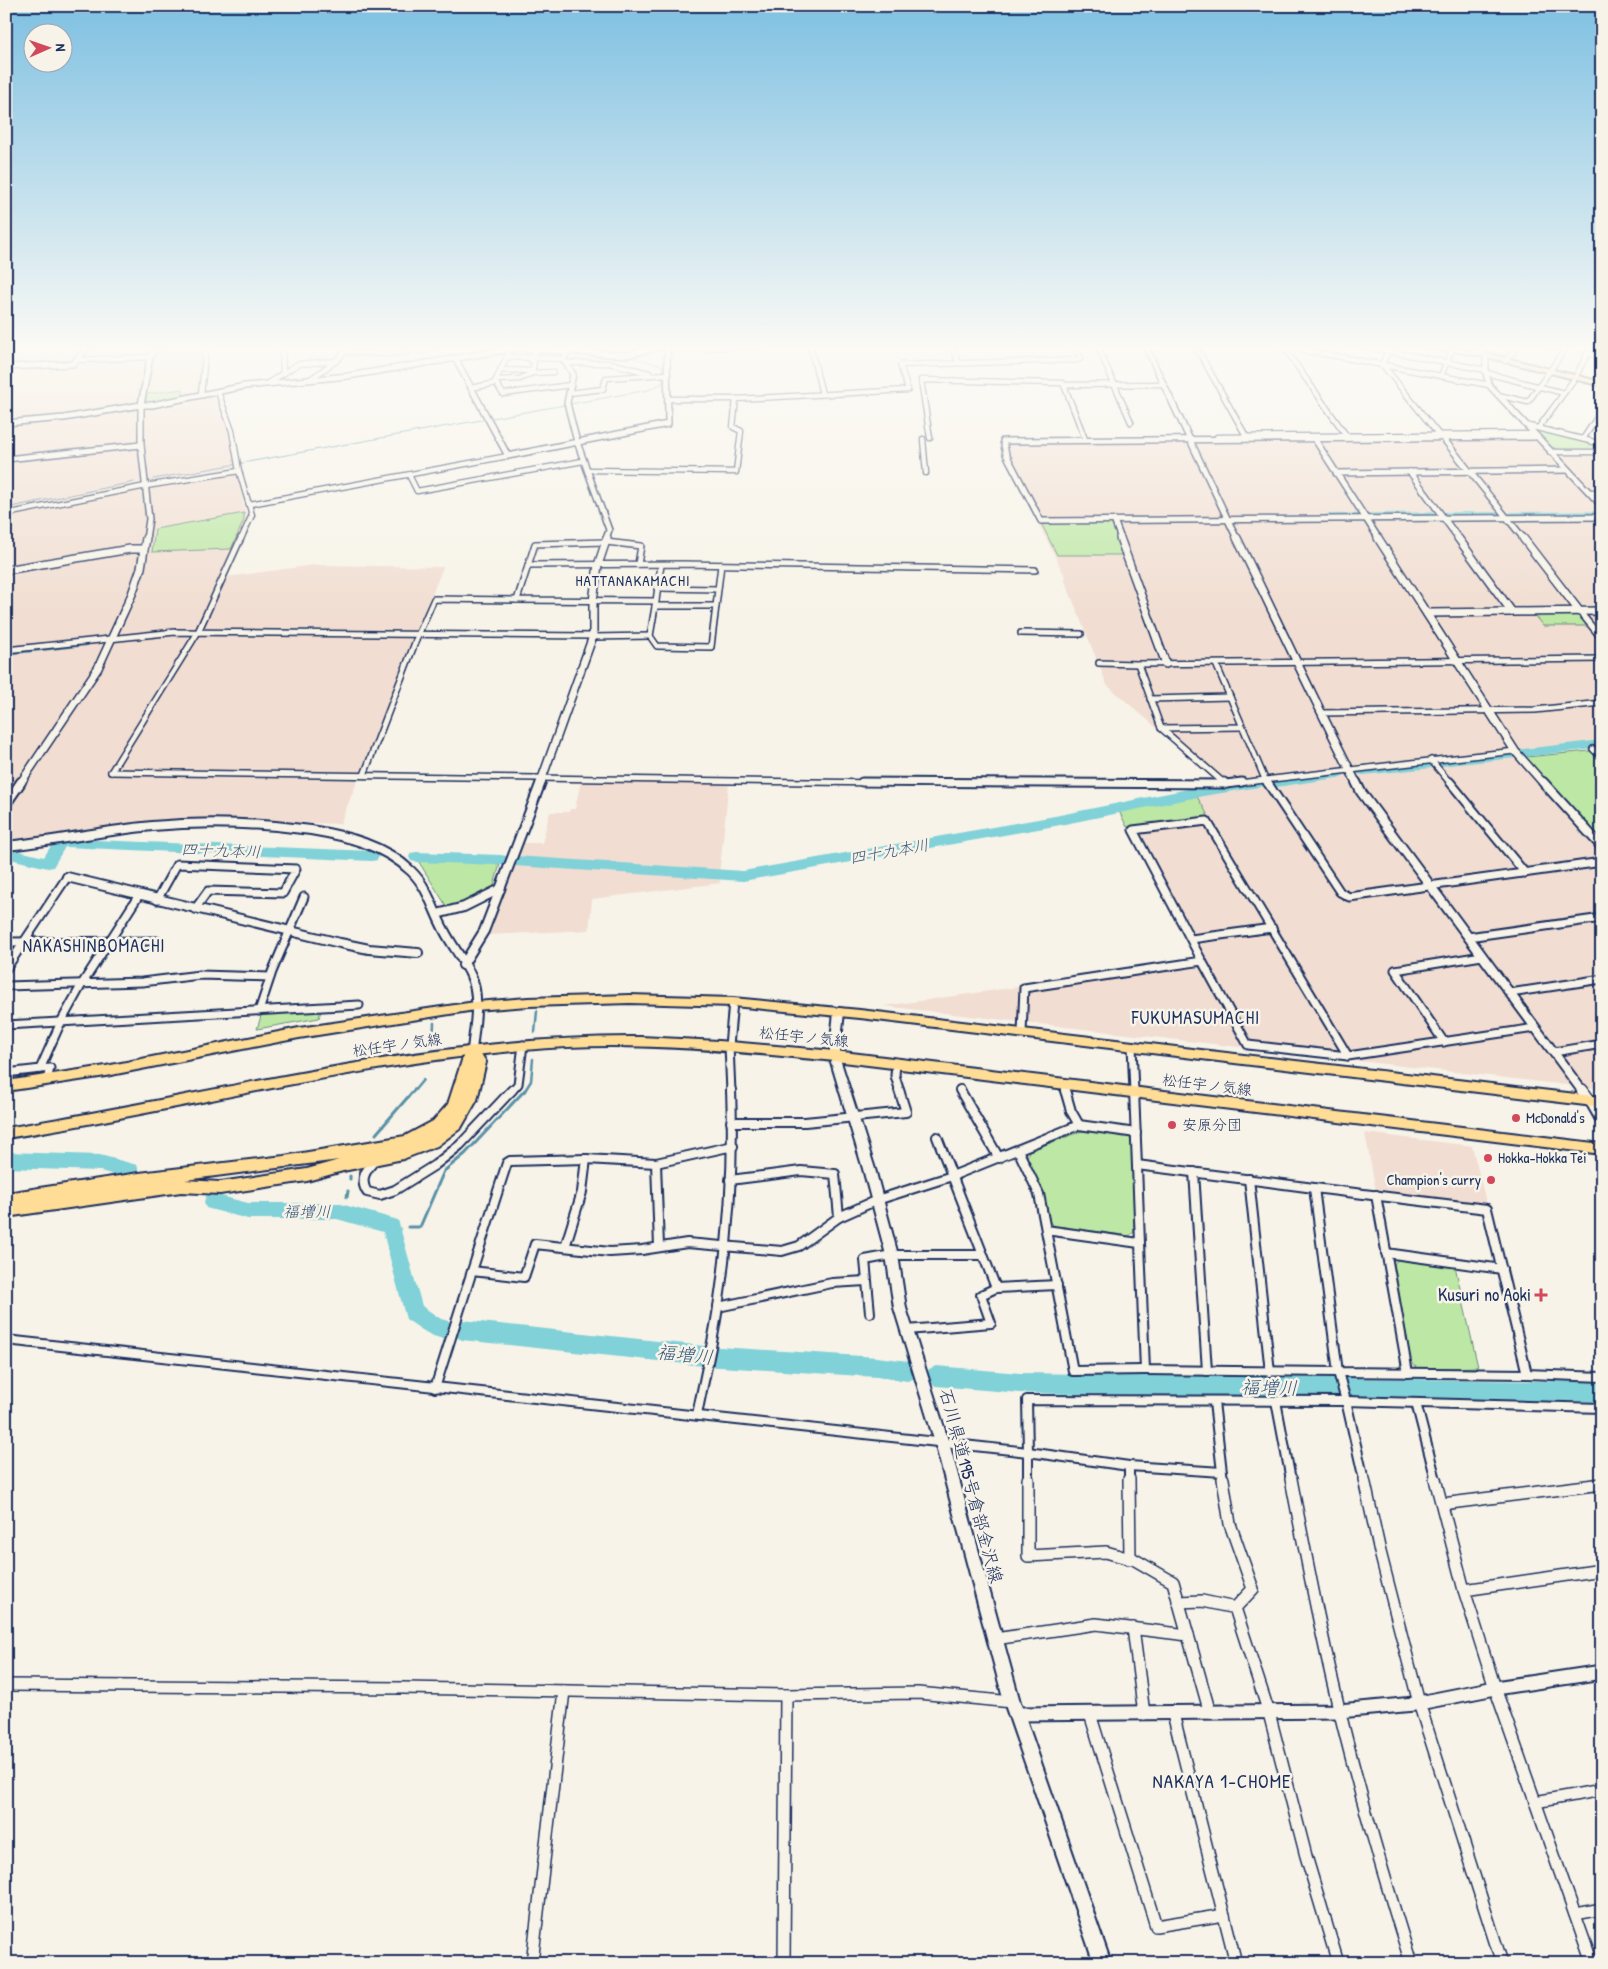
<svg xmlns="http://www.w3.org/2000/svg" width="1608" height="1969" font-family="'Patrick Hand','Klee One',sans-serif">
<rect width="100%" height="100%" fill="#f7f3e8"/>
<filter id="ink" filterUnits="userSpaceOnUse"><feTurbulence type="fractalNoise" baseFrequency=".02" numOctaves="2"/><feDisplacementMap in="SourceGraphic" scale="10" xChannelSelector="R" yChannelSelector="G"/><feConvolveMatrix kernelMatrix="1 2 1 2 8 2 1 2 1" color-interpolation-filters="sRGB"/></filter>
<g filter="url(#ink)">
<g fill="#f1ddd1">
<path d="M6 345H203L198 392 199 396 214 395 225 417 247 519 219 578 315 565 443 567 340 824 183 818 6 842Z"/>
<path d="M1529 426 1602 445V747L1516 756 1602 851V1089L884 1006 1018 987 1019 983 1191 959 1194 953 1118 811 1213 791 1214 777 1107 685 1065 581V576L1003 454 999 441 1539 438Z"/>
<path d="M581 781 729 782 719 876 720 883 592 899 589 930 488 935 522 843H542L550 812H569L570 809H575Z"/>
<path d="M1365 1133 1472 1146 1487 1206 1376 1191Z"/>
</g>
<g fill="#bce7a4" stroke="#6c8b81">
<path d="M183 389V396L149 403 145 402 147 394Z"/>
<path d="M1537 428 1602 445V450H1560L1552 447 1534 430Z"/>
<path d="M244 513V520L231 549 152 552 155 529Z"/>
<path d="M1112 522 1123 555H1057L1041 523Z"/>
<path d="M1579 614 1588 626H1543L1534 615Z"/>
<path d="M1590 751 1602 763V840L1526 757Z"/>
<path d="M1196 795 1209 817 1127 827 1119 811Z"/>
<path d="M417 859 500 864 493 889 464 903 447 907Z"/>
<path d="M321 1010 319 1018 257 1029 262 1013Z"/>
<path d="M1082 1131 1127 1136 1133 1140 1134 1232 1129 1236 1055 1226 1050 1223 1044 1194 1027 1157 1029 1151Z"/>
<path d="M1398 1259 1455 1266 1478 1367 1419 1369 1411 1362 1394 1264Z"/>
</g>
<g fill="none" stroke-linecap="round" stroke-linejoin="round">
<g stroke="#5890a7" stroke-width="1">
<path d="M599 352 604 345"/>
<path d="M6 462 120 450"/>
<path d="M153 479 648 390 663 383V368L661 365 628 357"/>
<path d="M6 508 134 482"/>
</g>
<g stroke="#5890a7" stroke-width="2">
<path d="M6 574 27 570"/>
<path d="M6 654 87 645"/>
</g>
<g stroke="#5890a7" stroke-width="2.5">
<path d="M535 1032 537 1011"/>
<path d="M433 1045 434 1023"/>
<path d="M413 1092 423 1080"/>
<path d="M524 1092 531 1081 533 1059"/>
</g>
<g stroke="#5890a7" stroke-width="3">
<path d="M376 1134 414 1090"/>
<path d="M350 1176V1179"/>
<path d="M347 1197 348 1191"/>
<path d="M340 1211 342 1208"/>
<path d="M391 1226 399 1228"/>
<path d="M408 1227H420L444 1171 465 1154 525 1090"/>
</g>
<g fill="#80d1d8" fill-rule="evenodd">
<path d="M1602 511V517L1511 518 1506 515 1511 512Z"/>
<path d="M1436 512H1500L1505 515 1500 518H1363L1327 520 1322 517 1327 514Z"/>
<path d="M1602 740V748L1523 757 1518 756 1516 753 1518 750 1523 749Z"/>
<path d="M1509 751 1514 752 1516 755 1514 758 1441 766 1436 765 1434 762 1436 759 1441 758Z"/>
<path d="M1426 761 1431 762 1433 765 1431 768 1363 775 1358 774 1356 771 1358 768 1363 767Z"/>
<path d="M1338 770 1343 771 1345 774 1343 777 1276 787 1271 785 1269 782 1271 779 1276 777Z"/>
<path d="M1260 778 1265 780 1267 783 1265 786 1203 796 1055 826 743 881 515 866 510 865 508 861 501 865 416 862 411 861 409 857 411 853 416 852 501 855 506 856 508 860 515 856 743 871 1055 816 1203 786Z"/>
<path d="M70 839 372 851 377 852 379 856 377 860 372 861 65 847 53 867 48 868 6 858V848L44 857 54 841C60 840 64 841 70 839Z"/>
<path d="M6 1152 100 1155 137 1165 139 1171 137 1177 130 1179 100 1171 6 1168Z"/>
<path d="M213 1194 248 1203H337L398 1220 422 1306 441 1319 455 1323 462 1320 704 1346 877 1357 908 1361 915 1364 918 1371 915 1378 908 1381 877 1377 704 1366 462 1340 454 1336C437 1344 420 1328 406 1319L383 1232 337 1219H248L206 1208 204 1202 206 1196Z"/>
<path d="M936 1366 1020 1373 1602 1382V1402L1020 1393 936 1386 929 1383 926 1376 929 1369Z"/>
</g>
<defs>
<g id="minor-far4">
<path d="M282 345 283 374"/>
<path d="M491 345 518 348"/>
<path d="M637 345H641"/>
<path d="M810 345 822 394"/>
<path d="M951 345 959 363"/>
<path d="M1101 345H1097L1131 422"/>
<path d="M1195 345 1246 436"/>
<path d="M1277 345 1489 385"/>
<path d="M1282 345 1346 435"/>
<path d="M1357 345 1486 370"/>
<path d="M1391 345 1382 364 1439 435"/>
<path d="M1478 345 1486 356"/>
<path d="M1545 345 1565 349"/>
<path d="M409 349 424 351 436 346"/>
<path d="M536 349 531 360 534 362 532 373 553 372"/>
<path d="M667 349 800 345"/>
<path d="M345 352 388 354 407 352 412 345"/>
<path d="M1587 353 1602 356"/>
<path d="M507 357 564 359"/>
<path d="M78 360 150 357"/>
<path d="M1505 361 1519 345"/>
<path d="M566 363H610L649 373"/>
<path d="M500 370 533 371"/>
<path d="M1486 373 1564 393"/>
<path d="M1441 376 1452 349 1449 345"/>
<path d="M309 380 336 361"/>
<path d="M496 380 520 379 532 373"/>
<path d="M495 382 508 354"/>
<path d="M268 383 298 364 336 361 351 345"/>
<path d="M471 388 496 383 503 394 571 385"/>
<path d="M218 392 232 431 239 471 252 515 241 539"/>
<path d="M569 393 603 389 606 378 668 374"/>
<path d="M201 395 206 345"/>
<path d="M1498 395 1528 402 1568 345"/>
<path d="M668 399H736L908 390 900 365 1077 360 1081 358 1072 345"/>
<path d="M1525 425 1602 444"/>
<path d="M1539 427 1575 378 1592 345"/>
<path d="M1217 437 1533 434"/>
<path d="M930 438 921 380 1063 383 1064 385"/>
<path d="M923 439 926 473"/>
<path d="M1085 439 1064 385 1164 384"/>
<path d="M1583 439 1602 410"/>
<path d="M1550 452H1602"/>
<path d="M587 470 736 472 741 431 733 427 736 399"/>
<path d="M409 475 417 491 583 461"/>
<path d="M1589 492H1602"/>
<path d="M250 504 508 456"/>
<path d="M6 514 146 486 239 471"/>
</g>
<g id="minor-far3">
<path d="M638 564 641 546 606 542 535 544 517 600 656 601 661 565"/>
<path d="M528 565 683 564 1035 570"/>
<path d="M657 588 718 589"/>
<path d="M656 601 650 636 657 646 711 647 721 565"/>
<path d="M655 606H716"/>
<path d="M1580 612 1602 639"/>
<path d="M1021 633 1081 634"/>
<path d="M593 637 650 636"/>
<path d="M6 650 175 632 593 636"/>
<path d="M1099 663 1138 664"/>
<path d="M1216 664 1267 784"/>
<path d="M1150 699 1230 697"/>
<path d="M1321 713 1535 710 1602 703"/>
<path d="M1161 728 1243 727"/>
<path d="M1593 749 1602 758"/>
<path d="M1431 760 1451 784"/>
<path d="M111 772 953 784"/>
<path d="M111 772 198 632 241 538"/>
<path d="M364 775 418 635 434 599 517 600"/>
<path d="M1225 784 1161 728 1138 664 1602 659"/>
<path d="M1230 784 1515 751"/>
</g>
<g id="minor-far2">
<path d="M862 782 1226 784 1242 782"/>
<path d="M1224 782 1226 784"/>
<path d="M1267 782 1340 892 1349 897 1602 862"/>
<path d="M1450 782 1525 873"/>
<path d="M157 900 177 864 296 869 283 893 208 891 195 909"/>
<path d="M1468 937 1602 918"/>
<path d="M1191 939 1272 928"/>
<path d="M6 942 157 941"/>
<path d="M1202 961 1133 830 1207 821 1348 1056"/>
<path d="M6 969 67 877"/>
<path d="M6 986 142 982 200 975 270 977"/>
<path d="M1510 993 1602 979"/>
<path d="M259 1011 272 972 304 897"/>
<path d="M6 1025 359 1005"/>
<path d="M1022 1033 1024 988 1202 961 1248 1045 1348 1056 1535 1028"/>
<path d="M1444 1042 1395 970 1482 956"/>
<path d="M1132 1046 1134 1092"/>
<path d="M1554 1052 1602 1044"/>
<path d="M896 1063 895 1076 900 1092"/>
<path d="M40 1069 61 1022 82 984 139 895"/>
<path d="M6 1073 50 1068 47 1080"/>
<path d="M1064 1084 1065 1092"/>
<path d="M960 1090 961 1092"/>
<path d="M511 1092 518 1084 523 1045"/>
<path d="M731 1092 729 1046 733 1002"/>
</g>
<g id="minor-far1">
<path d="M960 1090 999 1158"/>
<path d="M1065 1090 1071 1111 1079 1125"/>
<path d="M1134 1090 1145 1370 1338 1372"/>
<path d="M731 1122H805L906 1112 899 1090"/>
<path d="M937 1137 996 1288 1057 1285"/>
<path d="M1018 1150 1039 1194 1073 1371 1145 1370"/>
<path d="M375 1160C366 1170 359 1179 367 1192L380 1195 395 1190 435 1165 460 1145 512 1090"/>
<path d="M656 1163 659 1247"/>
<path d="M1137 1165 1314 1188"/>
<path d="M1194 1172 1207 1371"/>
<path d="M1249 1179 1270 1372"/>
<path d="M730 1180 801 1171 835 1174 839 1217"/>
<path d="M1314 1188 1487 1209 1527 1374 1338 1372Z"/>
<path d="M1376 1195 1408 1373"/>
<path d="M1046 1230 1139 1243"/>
<path d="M565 1247 582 1192 586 1159"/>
<path d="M1386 1253 1502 1269"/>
<path d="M472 1271 507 1163 510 1161 586 1159 656 1163 733 1146"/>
<path d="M718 1307 832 1283 866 1281"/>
<path d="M870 1313 865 1260 892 1255H983"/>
<path d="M907 1330 991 1323 981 1295 996 1288"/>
<path d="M6 1340 1028 1452 1027 1400 1346 1401 1338 1372"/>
<path d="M1527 1374 1602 1377"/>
<path d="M435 1388 472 1271 524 1277 535 1244 610 1252 642 1250 687 1243 782 1251 799 1246 839 1217 877 1200 952 1176 1079 1125 1136 1133"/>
<path d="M1276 1401 1291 1480"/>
<path d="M1214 1402 1222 1472"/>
<path d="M1416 1403 1436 1480"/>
<path d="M697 1415C704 1379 713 1343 718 1307 729 1235 734 1162 731 1090"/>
<path d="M1129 1466 1222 1472 1223 1480"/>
<path d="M1129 1466V1480"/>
<path d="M1028 1480V1452L1129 1466"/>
<path d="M1364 1480 1346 1401 1602 1408"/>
</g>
<g id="minor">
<path d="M1028 1479V1556L1106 1552 1130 1559 1129 1479"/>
<path d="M1223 1479 1230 1524 1253 1589 1235 1608 1269 1713 1306 1856 1338 1963"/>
<path d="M1291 1479C1308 1567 1325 1655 1347 1741 1366 1816 1388 1890 1411 1963"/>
<path d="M1364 1479 1380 1552 1419 1703 1502 1963"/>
<path d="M1435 1479 1464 1590"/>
<path d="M1442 1504 1602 1484"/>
<path d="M1130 1557 1173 1582 1210 1713"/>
<path d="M1178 1602 1202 1601 1235 1608"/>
<path d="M1133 1628 1144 1714"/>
<path d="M995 1639 1096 1624 1188 1635"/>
<path d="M6 1685 403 1688 786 1695 918 1693 1012 1702"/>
<path d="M1090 1714 1156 1926 1224 1915"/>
<path d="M1173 1714 1236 1963"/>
<path d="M1535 1802 1602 1790"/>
<path d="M1575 1914 1602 1909"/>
<path d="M532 1963 564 1691"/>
<path d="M784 1963 786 1695"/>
<path d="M1592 1963 1495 1688 1464 1590 1602 1570"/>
</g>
<g id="tertiary-far4">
<path d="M569 345 564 360 573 374 567 403 577 442 609 530 606 539"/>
<path d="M1145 345 1237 539"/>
<path d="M1486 356V373L1489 385 1602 506"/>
<path d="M455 358 508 456 668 424 667 345"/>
<path d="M6 367 73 364 89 345"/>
<path d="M6 423 64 418 141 405H152L245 386 348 376 518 348 626 355 669 345"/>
<path d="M1442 437 1524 539"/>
<path d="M1535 437 1003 441 1006 454 1041 521 1602 517"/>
<path d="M1314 438 1379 539"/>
<path d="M6 459 141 445"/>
<path d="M1410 472 1459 539"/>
<path d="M1336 473 1568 470"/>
<path d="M1114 520 1121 539"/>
<path d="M146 539 149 519 141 445V405L150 357 158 345"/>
</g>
<g id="tertiary-far3">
<path d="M1120 538 1166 664"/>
<path d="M1237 538C1277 620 1315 702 1357 784"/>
<path d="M1378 538 1515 751 1544 784"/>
<path d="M1458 538 1512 612"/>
<path d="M1523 538 1580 612"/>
<path d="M6 570 130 549H144"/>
<path d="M1428 613 1602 611"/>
<path d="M20 784 98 668 132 594 141 568 146 538"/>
<path d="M540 784 593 636V601L598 565 607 538"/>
</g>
<g id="tertiary-far2">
<path d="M1356 782 1361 792 1583 1092"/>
<path d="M1543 782 1602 847"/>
<path d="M6 804 21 782"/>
<path d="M6 846C55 841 103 831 152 826 205 821 259 823 311 830 347 836 384 845 411 871 428 887 433 910 444 930 452 946 464 960 471 976 481 998 474 1027 472 1051"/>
<path d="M67 877 340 943 369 949 418 953"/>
<path d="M437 914 464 907 500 889"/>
<path d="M463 965 484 931 541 782"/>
</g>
<path id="tertiary-far1" d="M1582 1090 1590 1101"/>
<path id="tertiary" d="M1016 1714 1339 1711 1414 1704 1495 1688 1602 1672"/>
<g id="secondary">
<path d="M839 1008 843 1009 844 1012 840 1049 841 1062 875 1169 898 1255 906 1308 949 1443 1020 1702 1111 1963H1094L1004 1702 935 1443 894 1308 886 1255 863 1169 831 1062 830 1049 834 1012 835 1009Z"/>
<path d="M1590 1096C1601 1101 1602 1115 1602 1126L1598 1124 1585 1101 1586 1098Z"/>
</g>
<g id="primary">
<path d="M1410 345H1424L1478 351 1602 382V386L1478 355Z"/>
<path d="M630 995 733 998 860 1010 1602 1097V1107L860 1018 733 1006 630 1003 528 1006 475 1010 299 1038 106 1076 6 1091V1081L106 1066 299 1028 475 1002 528 998Z"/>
<path d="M641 1037 719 1041 835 1051 1602 1144V1154L835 1061C732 1051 628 1040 524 1050 350 1065 179 1111 6 1138V1128C217 1094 426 1035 641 1037Z"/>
</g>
<path id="motorway" d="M472 1046 477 1047 486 1062 477 1100 461 1128 437 1146 403 1159 343 1171 307 1181 220 1194 181 1192 6 1217V1193L139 1173 284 1156 405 1136 433 1121 448 1104 465 1051 467 1047ZM339 1160 307 1169 220 1182 185 1180Z"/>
</defs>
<use href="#minor-far4" stroke="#1b2f5e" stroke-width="7"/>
<use href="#minor-far3" stroke="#1b2f5e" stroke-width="8"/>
<use href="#minor-far2" stroke="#1b2f5e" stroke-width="11"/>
<use href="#minor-far1" stroke="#1b2f5e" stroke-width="12"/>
<use href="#minor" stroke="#1b2f5e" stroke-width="14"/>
<use href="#tertiary-far4" stroke="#1b2f5e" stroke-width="8"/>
<use href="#tertiary-far3" stroke="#1b2f5e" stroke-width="10"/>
<use href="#tertiary-far2" stroke="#1b2f5e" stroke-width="12"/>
<use href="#tertiary-far1" stroke="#1b2f5e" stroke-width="14"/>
<use href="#tertiary" stroke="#1b2f5e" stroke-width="17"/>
<use href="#secondary" stroke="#1b2f5e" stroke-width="4"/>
<use href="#primary" stroke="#1b2f5e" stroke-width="4"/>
<use href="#motorway" stroke="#1b2f5e" stroke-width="4"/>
<use href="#minor-far4" stroke="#f7f3e8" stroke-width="4.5"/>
<use href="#minor-far3" stroke="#f7f3e8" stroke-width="5"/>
<use href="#minor-far2" stroke="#f7f3e8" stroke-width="7"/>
<use href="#minor-far1" stroke="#f7f3e8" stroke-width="8"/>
<use href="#minor" stroke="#f7f3e8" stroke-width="11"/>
<use href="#tertiary-far4" stroke="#f7f3e8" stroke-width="5"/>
<use href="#tertiary-far3" stroke="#f7f3e8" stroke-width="7"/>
<use href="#tertiary-far2" stroke="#f7f3e8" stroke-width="8"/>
<use href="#tertiary-far1" stroke="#f7f3e8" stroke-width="11"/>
<use href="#tertiary" stroke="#f7f3e8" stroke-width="13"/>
<use href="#secondary" fill="#f7f3e8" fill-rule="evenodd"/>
<use href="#primary" fill="#ffdd96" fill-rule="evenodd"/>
<use href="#motorway" fill="#ffdd96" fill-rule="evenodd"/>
</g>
</g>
<linearGradient id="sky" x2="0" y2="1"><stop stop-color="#7ec0e2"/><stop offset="0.56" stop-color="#fbfaf5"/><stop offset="1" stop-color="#fbfaf5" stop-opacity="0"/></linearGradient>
<rect width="1608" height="620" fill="url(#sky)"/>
<g fill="#d1495b" stroke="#f7f3e8" stroke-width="2">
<circle cx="1516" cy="1118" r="5"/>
<circle cx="1172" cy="1125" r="5"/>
<circle cx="1488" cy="1158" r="5"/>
<circle cx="1491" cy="1180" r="5"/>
<path d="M1538.5 1287.5h5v5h5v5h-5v5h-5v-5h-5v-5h5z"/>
</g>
<g text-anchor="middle" stroke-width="5" stroke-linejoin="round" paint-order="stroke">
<g font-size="15" letter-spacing="1" fill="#1b2f5e" stroke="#f7f3e8">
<text x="633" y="586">HATTANAKAMACHI</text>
</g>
<g font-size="15" fill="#1b2f5e" stroke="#f7f3e8">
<text transform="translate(804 1037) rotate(6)" y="5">松任宇ノ気線</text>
<text transform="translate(397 1045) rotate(-8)" y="5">松任宇ノ気線</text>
<text transform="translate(1207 1085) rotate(7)" y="5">松任宇ノ気線</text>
</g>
<g font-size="15" fill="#1b2f5e" stroke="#f7f3e8" text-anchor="start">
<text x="1526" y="1123">McDonald's</text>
<text x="1182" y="1130">安原分団</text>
<text x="1498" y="1163">Hokka-Hokka Tei</text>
<text x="1481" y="1185" text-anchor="end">Champion's curry</text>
</g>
<g font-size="16" font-style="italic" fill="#34587c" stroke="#f7f3e8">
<text transform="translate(221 850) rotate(2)" y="6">四十九本川</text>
<text transform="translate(889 851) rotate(-10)" y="6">四十九本川</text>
<text x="307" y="1217">福増川</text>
</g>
<g font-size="18" letter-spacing="1" fill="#1b2f5e" stroke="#f7f3e8">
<text x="94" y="952">NAKASHINBOMACHI</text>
<text x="1196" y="1024">FUKUMASUMACHI</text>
</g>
<g font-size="18" fill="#1b2f5e" stroke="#f7f3e8" text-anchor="end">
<text x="1531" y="1301">Kusuri no Aoki</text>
</g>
<g font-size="18" fill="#1b2f5e" stroke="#f7f3e8">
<text transform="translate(971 1486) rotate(75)" y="6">石川県道195号倉部金沢線</text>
</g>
<g font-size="19" font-style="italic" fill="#34587c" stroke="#f7f3e8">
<text transform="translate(685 1354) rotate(6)" y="7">福増川</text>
<text transform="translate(1269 1387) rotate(1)" y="7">福増川</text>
</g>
<g font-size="19" letter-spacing="1" fill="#1b2f5e" stroke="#f7f3e8">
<text x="1222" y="1788">NAKAYA 1-CHOME</text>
</g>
</g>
<rect width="1608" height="1969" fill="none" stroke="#f7f3e8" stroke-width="25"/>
<rect x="12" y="12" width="1583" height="1944" fill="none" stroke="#1b2f5e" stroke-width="2" filter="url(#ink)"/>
<g transform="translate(48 48) rotate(88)"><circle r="24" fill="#f7f3e8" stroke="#9fa5b1"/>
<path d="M0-4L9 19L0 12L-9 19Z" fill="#d1495b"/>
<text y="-8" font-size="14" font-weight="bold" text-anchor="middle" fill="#1b2f5e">N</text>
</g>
</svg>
